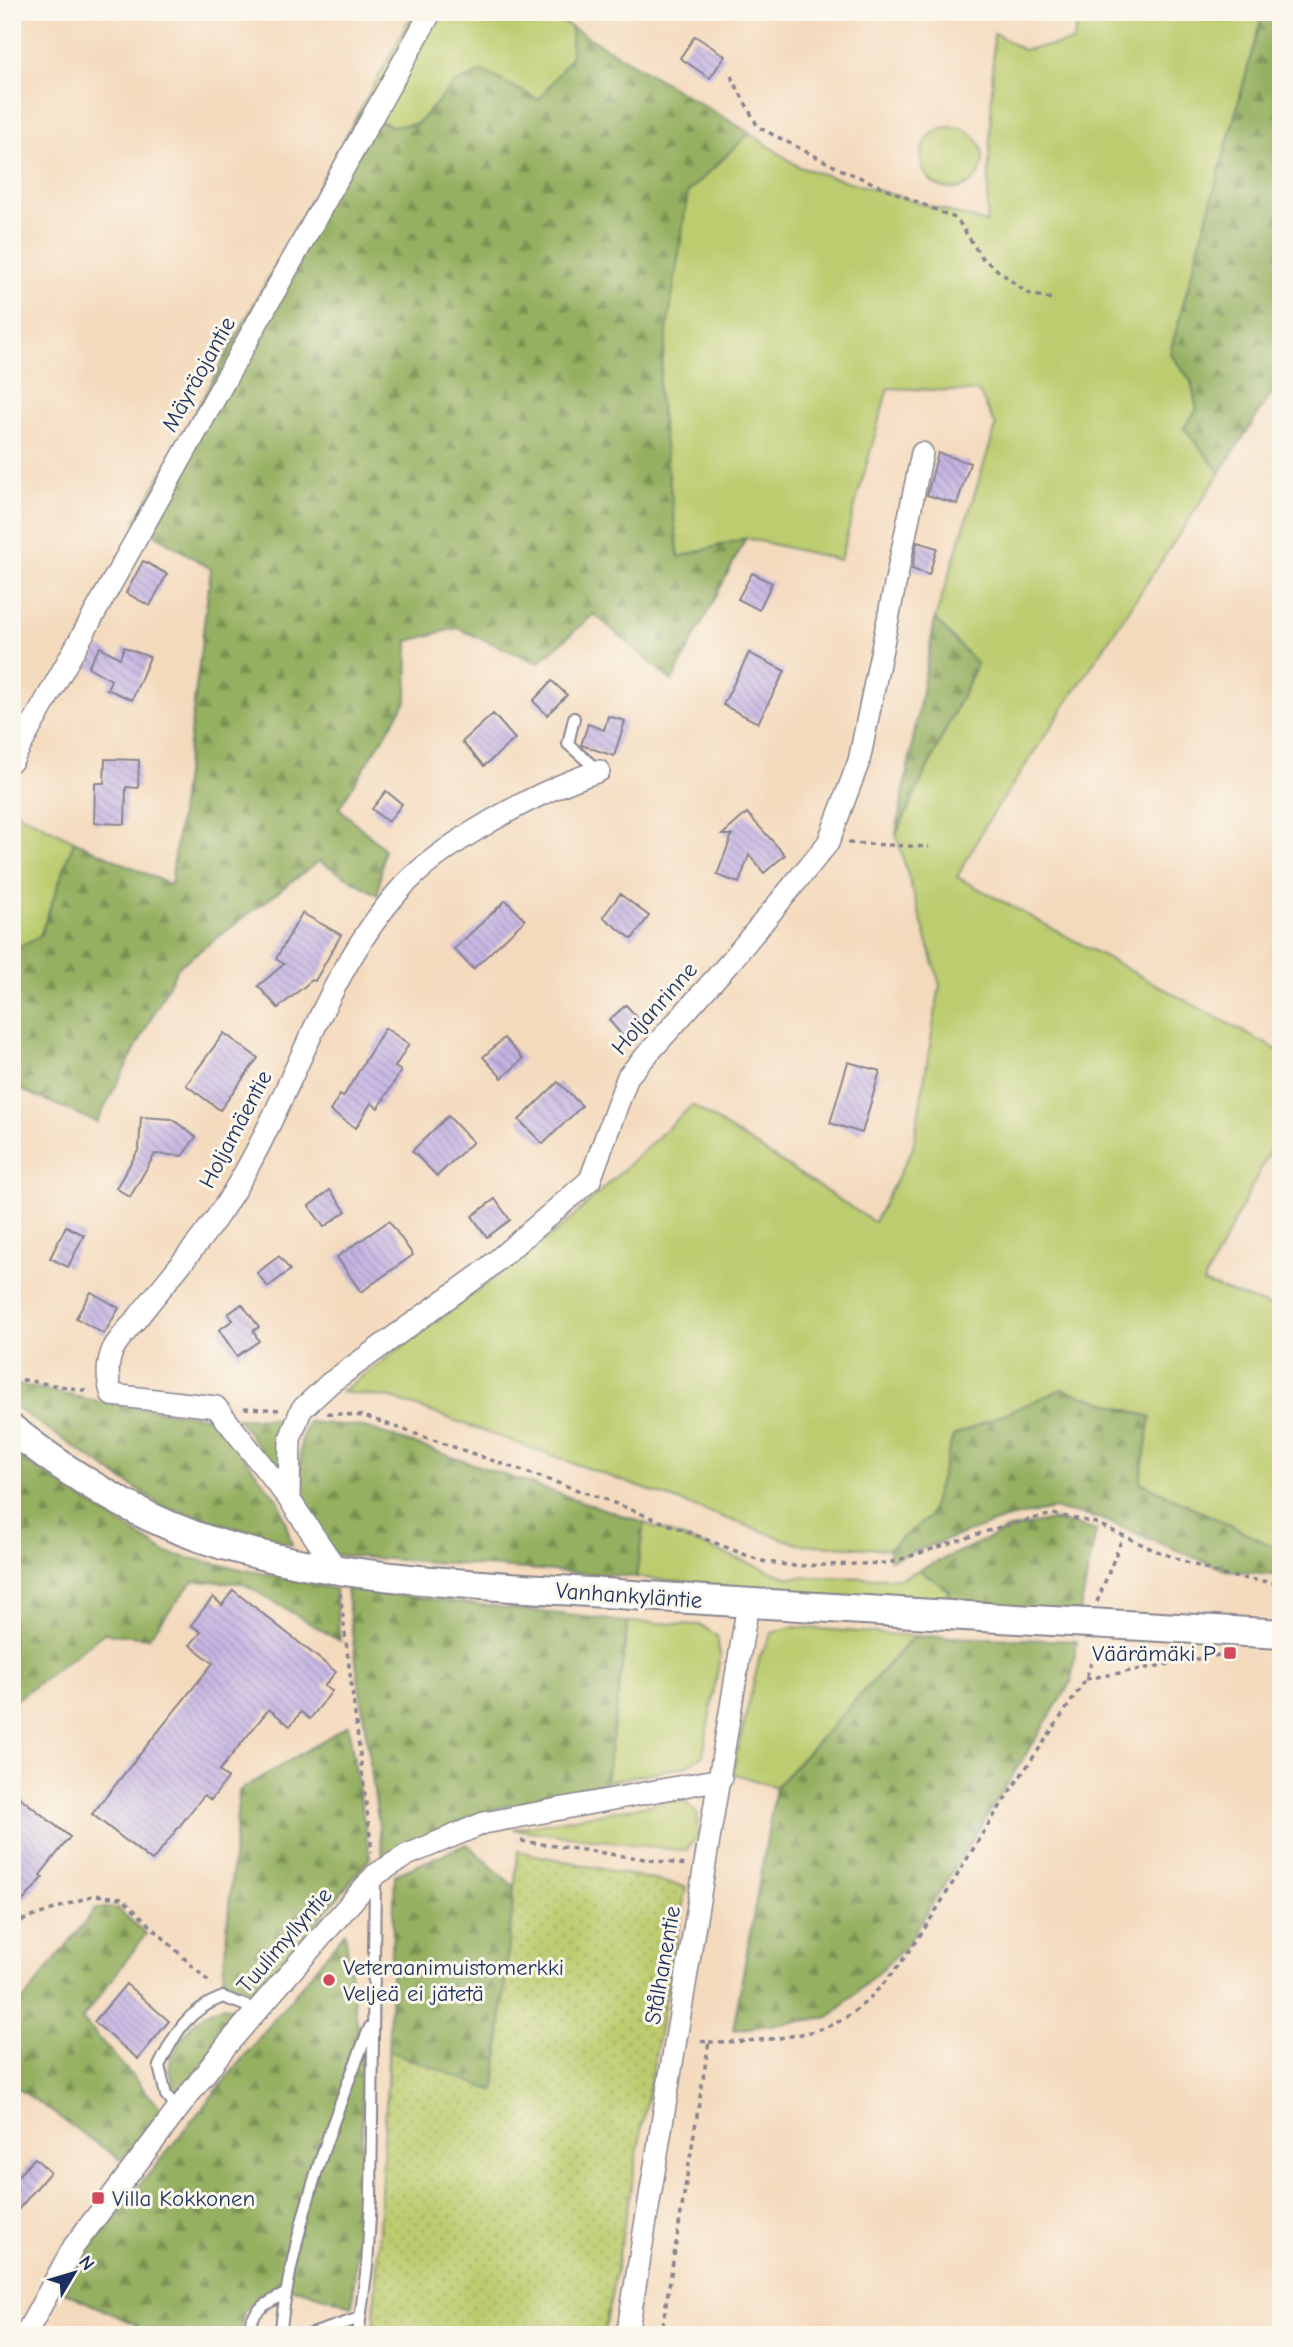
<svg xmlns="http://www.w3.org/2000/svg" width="1293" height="2347" font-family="'Comic Neue',sans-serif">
<defs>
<pattern id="forest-firs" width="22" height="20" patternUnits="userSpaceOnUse" patternTransform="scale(1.75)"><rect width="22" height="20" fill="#95b061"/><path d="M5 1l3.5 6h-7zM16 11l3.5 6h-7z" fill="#799053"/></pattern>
<pattern id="park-dots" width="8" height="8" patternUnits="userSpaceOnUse" patternTransform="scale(1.75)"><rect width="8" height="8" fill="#bccc6e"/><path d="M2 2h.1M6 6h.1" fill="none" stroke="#98a65e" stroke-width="1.8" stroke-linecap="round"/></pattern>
<pattern id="building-back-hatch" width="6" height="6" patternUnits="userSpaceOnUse" patternTransform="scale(1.75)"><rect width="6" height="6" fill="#c5b4e3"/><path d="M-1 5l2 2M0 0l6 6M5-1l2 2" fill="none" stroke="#9f93bb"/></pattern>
</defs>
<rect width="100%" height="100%" fill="#fbf7ec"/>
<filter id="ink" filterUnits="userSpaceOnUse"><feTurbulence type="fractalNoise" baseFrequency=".0143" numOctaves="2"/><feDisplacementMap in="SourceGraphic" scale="14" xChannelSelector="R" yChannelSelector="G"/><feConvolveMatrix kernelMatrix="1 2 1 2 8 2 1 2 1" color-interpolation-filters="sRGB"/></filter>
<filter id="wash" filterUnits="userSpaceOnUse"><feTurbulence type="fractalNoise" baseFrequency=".00686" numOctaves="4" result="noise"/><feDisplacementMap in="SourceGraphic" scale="28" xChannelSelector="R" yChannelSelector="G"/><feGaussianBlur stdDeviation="1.57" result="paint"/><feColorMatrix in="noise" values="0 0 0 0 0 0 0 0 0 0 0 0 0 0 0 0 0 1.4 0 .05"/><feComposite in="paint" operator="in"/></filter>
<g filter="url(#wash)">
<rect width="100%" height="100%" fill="#f4dabd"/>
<g fill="#bccc6e" stroke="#6c7e66" stroke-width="2">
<path d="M414 12H542L571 27V57L539 100 483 72 454 84 417 124 392 126 358 114Z"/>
<path d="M1080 12H1263L1170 353 1191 381 1197 410 1184 428 1220 473 985 826 957 877 1281 1052V1129L1203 1283 1281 1310V1550L1140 1482 954 1436 929 1517 888 1549 798 1544 392 1398 341 1392 559 1230 692 1105 874 1222 913 1148 940 985 896 834 977 665 935 619 996 426 979 392 888 388 840 560 746 538 679 558 658 391 688 192 750 133 799 167 987 223 994 33 1023 50 1073 42Z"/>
<circle cx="952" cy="158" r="31"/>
<path d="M12 810 74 841 40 936 12 951Z"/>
<path d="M644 1523 786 1577 902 1578 919 1570 950 1591 935 1608 636 1577Z"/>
<path d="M628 1622 701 1625 717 1636 720 1656 703 1755 686 1766 606 1782Z"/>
<path d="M791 1627 914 1636 776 1787 732 1773 760 1656 772 1633Z"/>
<path d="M683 1799 697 1814 698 1835 686 1851 513 1829Z"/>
</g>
<g fill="url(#forest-firs)" stroke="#587060" stroke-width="2">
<path d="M1263 12H1281V390L1275 388 1220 473 1184 428 1197 409 1191 381 1170 353Z"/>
<path d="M571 27 750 133 688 192 658 391 679 557 746 538 672 681 594 614 538 663 457 628 408 641 407 700 339 808 384 849 378 895 319 861 178 967 97 1122 12 1086V951L40 936 74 841 171 885 211 569 135 522 358 114 392 126 417 124 454 84 483 71 539 100 571 57Z"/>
<path d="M935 619 977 664 896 834Z"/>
<path d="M12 1383 111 1404 213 1418 280 1503 292 1545 162 1506 12 1405Z"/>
<path d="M1062 1389 1151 1417 1140 1482 1281 1550V1576L1225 1570 1099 1518 1053 1509 1005 1519 890 1560 888 1549 929 1517 953 1436Z"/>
<path d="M237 1418 289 1419 282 1478Z"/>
<path d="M308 1422 365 1427 644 1523 636 1577 335 1555 299 1499 301 1441Z"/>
<path d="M12 1453 166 1553 335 1589 340 1641 242 1583 193 1581 148 1638 104 1633 12 1703Z"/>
<path d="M1052 1520 1096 1530 1080 1612 935 1608 950 1591 919 1570 1007 1530Z"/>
<path d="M346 1589 628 1622 606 1782 479 1813 383 1856Z"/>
<path d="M914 1636 1077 1641 1071 1682 905 1947 830 2017 733 2030 776 1787Z"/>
<path d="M348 1725 370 1858 253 2000 222 1988 239 1791Z"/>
<path d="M467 1844 514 1887 471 2335H373L381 2238 395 1875Z"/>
<path d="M96 1908H117L146 1934 82 2019 162 2110 121 2160 12 2084V2015Z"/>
<path d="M345 1932 363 2072 360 2211 352 2306 300 2289 272 2287 244 2311 240 2335H135L137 2325 64 2292 84 2254Z"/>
<path d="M223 2006 245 2011 178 2095 168 2067C180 2039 192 2015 223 2006Z"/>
</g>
<path fill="url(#park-dots)" stroke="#6c7e66" stroke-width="2" d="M518 1851 686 1887 604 2335H373L389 2051 495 2091Z"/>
<g id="blocks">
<g fill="url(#building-back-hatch)">
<path d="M695 36 725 56 710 78 680 58Z"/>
<path d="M938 453 970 463 957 504 927 495Z"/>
<path d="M917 542 937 548 929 575 912 569Z"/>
<path d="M143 561 167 574 150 606 126 593Z"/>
<path d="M752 573 772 583 759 610 738 599Z"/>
<path d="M100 647 120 658 124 647 150 657 132 700 107 689 111 680 88 667Z"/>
<path d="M749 653 785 671 758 723 723 705Z"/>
<path d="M552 681 567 695 547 715 533 701Z"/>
<path d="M493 714 515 739 484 766 462 742Z"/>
<path d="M608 716 625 721 614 756 581 745 588 724 604 730Z"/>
<path d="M105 759 139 760 138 788 126 787 125 824 94 823 95 783H104Z"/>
<path d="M386 791 402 804 388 822 372 809Z"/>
<path d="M747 813 785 855 764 873 749 855 739 883 717 875 732 835H722Z"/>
<path d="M620 894 649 916 632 939 603 917Z"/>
<path d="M506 900 525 920 473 969 454 949Z"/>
<path d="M302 913 341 935 315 981 312 980 278 1008 258 986 284 964 276 959Z"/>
<path d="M626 1005 642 1023 624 1038 609 1020Z"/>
<path d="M385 1028 409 1044 395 1067 401 1071 378 1108 371 1103 356 1128 330 1111 340 1095 343 1097Z"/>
<path d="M224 1033 258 1058 220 1110 186 1085Z"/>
<path d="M504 1038 523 1059 502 1078 483 1057Z"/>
<path d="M848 1062 880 1071 862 1133 830 1123Z"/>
<path d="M558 1082 582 1106 543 1144 519 1120Z"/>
<path d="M448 1116 473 1142 437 1176 412 1151Z"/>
<path d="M141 1117 172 1119 196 1137 182 1156 155 1154 130 1197 116 1188 139 1149Z"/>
<path d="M330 1190 346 1211 324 1227 309 1206Z"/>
<path d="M495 1199 510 1220 487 1237 472 1216Z"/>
<path d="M389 1221 413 1255 361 1292 337 1257Z"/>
<path d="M66 1226 84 1235 68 1267 50 1258Z"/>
<path d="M279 1256 290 1270 268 1287 257 1273Z"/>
<path d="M91 1292 119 1308 104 1334 76 1318Z"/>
<path d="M242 1304 259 1327 253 1331 259 1341 237 1356 219 1330 233 1320 228 1314Z"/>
<path d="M233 1590 336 1672 324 1686 332 1691 310 1719 301 1712 290 1726 269 1709 219 1771 228 1778 211 1800 204 1795 152 1861 92 1814 213 1663 190 1645 201 1632 191 1625 213 1597 222 1605Z"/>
<path d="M12 1791 70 1837 40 1875 43 1878 12 1913Z"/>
<path d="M126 1984 169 2021 138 2059 94 2022Z"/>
<path d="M35 2158 50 2172 12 2217V2182Z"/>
</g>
</g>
</g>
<g filter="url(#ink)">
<use href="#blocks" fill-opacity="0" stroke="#88848e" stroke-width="2"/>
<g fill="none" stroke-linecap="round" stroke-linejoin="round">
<defs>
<g id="service">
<path d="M574 718 568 744 599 771"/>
<path d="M178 2109 166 2095 159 2066C176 2032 186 2011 223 1997L257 2010"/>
<path d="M247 2335C251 2311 264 2304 285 2294"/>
<path d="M280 2335C292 2230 330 2125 370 2027"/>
<path d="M309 2335 360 2318"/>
<path d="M358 2335 367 2266 371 2199 375 1878"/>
</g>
<g id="minor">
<path d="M12 761 431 12"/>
<path d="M289 1499 290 1439 301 1410 330 1383 481 1274 590 1180 628 1076 731 961 828 843 859 761 922 453"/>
<path d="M337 1570 289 1499 216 1407 112 1395C107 1380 106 1365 113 1349 119 1338 131 1326 139 1316 164 1284 191 1253 215 1220 287 1118 315 988 397 893 437 845 540 790 599 771"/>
<path d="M25 2335 74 2246 226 2046 375 1875 407 1855 484 1823 721 1779"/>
<path d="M627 2335 748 1604"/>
</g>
<path id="tertiary" d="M12 1429C75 1479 145 1522 223 1545 351 1582 488 1585 619 1594 840 1610 1060 1621 1281 1634"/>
</defs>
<use href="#service" stroke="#88848e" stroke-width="14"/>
<use href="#minor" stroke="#88848e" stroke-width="24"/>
<use href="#tertiary" stroke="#88848e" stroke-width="32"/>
<g stroke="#88848e" stroke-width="3.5" stroke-dasharray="5 5" stroke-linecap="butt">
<path d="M731 76 758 127 840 169 957 219 982 258 1027 293 1056 300"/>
<path d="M848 843 929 847"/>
<path d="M12 1378 89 1391"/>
<path d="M244 1408 281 1410"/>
<path d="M327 1413 364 1416 604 1499 761 1561 794 1566 889 1563 997 1528 1053 1514 1096 1523 1154 1550 1222 1575 1281 1584"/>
<path d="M340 1593 372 1852"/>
<path d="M1097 1602 1123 1536"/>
<path d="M1086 1679 1219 1655"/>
<path d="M521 1841 686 1865"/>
<path d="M12 1924 94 1895 122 1898 212 1985"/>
<path d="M709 2042C750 2042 814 2039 848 2016 902 1979 948 1888 983 1833 1016 1781 1052 1731 1086 1679L1091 1663"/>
<path d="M661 2335 709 2042 696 2041"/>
</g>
<use href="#service" stroke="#fff" stroke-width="10"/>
<use href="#minor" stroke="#fff" stroke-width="21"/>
<use href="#tertiary" stroke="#fff" stroke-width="28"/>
</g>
</g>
<g fill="#d1495b" stroke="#fbf7ec" stroke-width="2.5">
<rect x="1223" y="1646" width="14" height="14" rx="3.5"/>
<circle cx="329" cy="1980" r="7"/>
<rect x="91" y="2191" width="14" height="14" rx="3.5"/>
</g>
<g text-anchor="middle" stroke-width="6" stroke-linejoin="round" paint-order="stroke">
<g font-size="23" fill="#1b2f5e" stroke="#fbf7ec">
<text transform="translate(198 374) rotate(-61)" y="8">Mäyräojantie</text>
<text transform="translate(654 1008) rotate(-48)" y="8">Holjanrinne</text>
<text transform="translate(235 1129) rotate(-62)" y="8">Holjamäentie</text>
<text transform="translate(629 1595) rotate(4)" y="8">Vanhankyläntie</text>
<text transform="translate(284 1940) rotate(-49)" y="8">Tuulimyllyntie</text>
<text transform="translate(662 1965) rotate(-80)" y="8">Stålhanentie</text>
</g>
<g font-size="23" fill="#1b2f5e" stroke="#fbf7ec" text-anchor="start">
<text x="1216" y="1661" text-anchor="end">Väärämäki P</text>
<text x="343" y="1975">Veteraanimuistomerkki<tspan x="343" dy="26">Veljeä ei jätetä</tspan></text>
<text x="112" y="2206">Villa Kokkonen</text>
</g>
</g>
<rect width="1293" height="2347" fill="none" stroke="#fbf7ec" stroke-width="42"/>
<g transform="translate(74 2273) rotate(52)" stroke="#fbf7ec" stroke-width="5" paint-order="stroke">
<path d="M0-5L12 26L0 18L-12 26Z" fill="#1b2f5e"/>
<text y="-10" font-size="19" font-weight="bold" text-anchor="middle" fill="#1b2f5e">N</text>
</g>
</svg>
